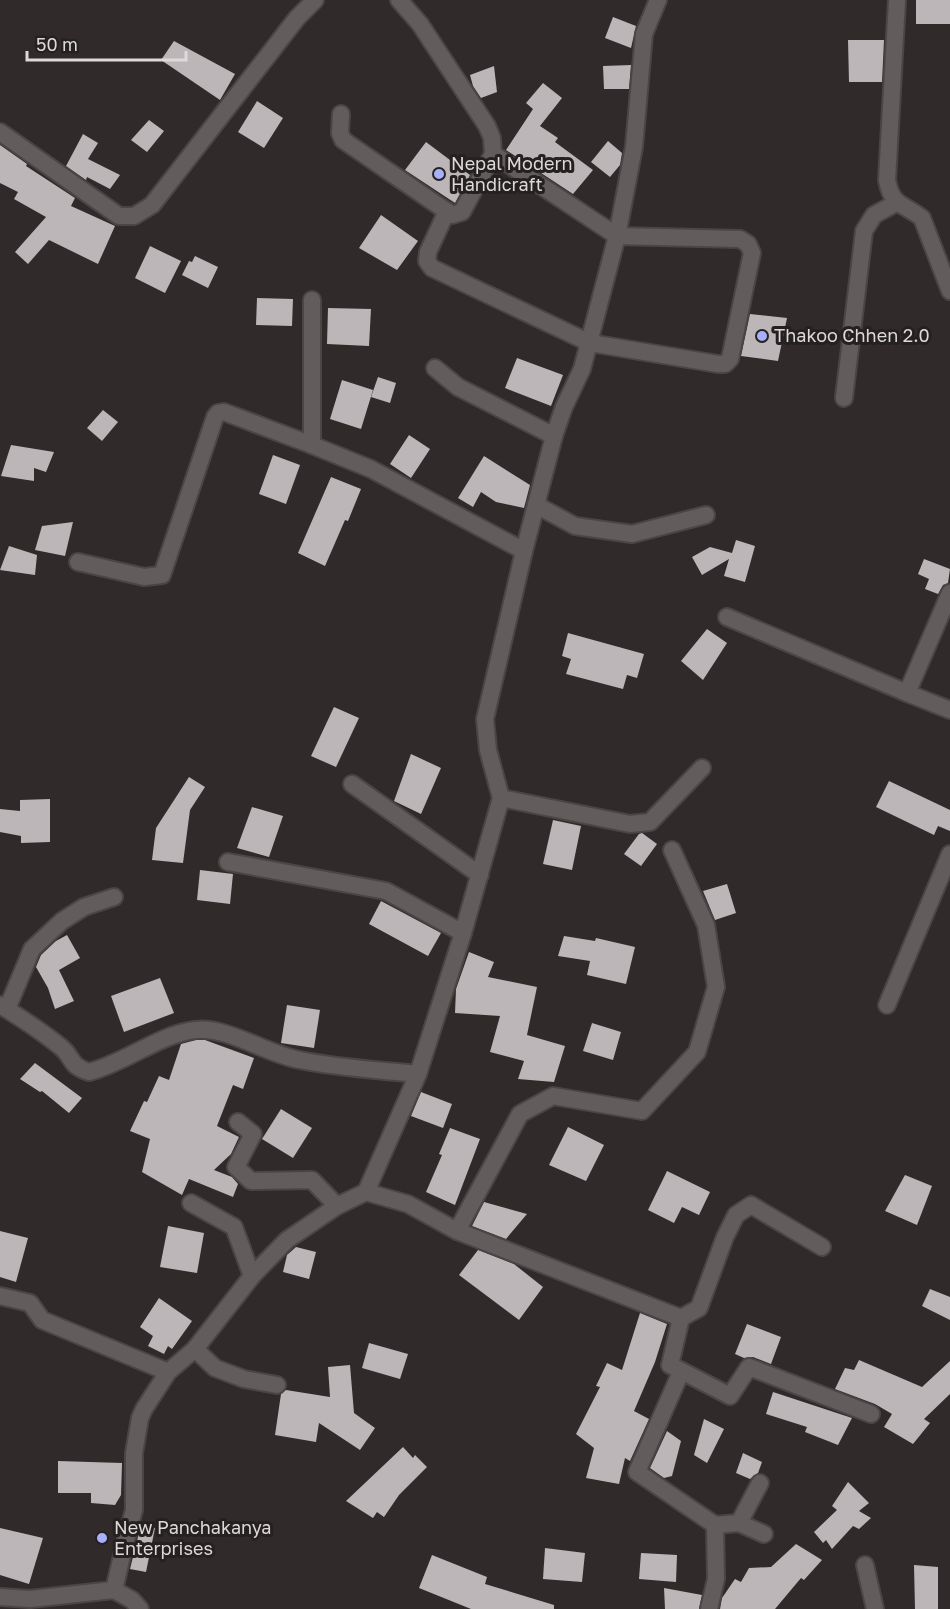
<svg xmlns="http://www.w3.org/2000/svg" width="950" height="1609" font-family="'Golos Text',sans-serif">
<rect width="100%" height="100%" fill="#302a2a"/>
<g fill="#bdb6b8">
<rect x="916" y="0" width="34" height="24"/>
<path d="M613 17 636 26 631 48 605 38Z"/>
<path d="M848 40H884L882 82H849Z"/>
<path d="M174 41 235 74 220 100 161 60Z"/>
<path d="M631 65 629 89H604L603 66Z"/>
<path d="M494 66 497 92 481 98 473 86 470 75Z"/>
<path d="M543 83 562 98 540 126 558 138 555 142 593 170 573 194 506 150 533 109 526 103Z"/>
<path d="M257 101 283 118 264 148 238 132Z"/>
<path d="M149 120 164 131 147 152 131 140Z"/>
<path d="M83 134 98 143 88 159 120 175 110 189 87 177 86 180 66 166Z"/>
<path d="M608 141 622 153 620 165 610 177 591 162Z"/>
<path d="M426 142 470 175 455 203 405 170Z"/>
<path d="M0 145 27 164 26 166 75 198 71 206 115 226 98 264 49 240 28 264 15 252 46 217 14 199 18 192 0 183Z"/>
<path d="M381 215 418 241 397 270 359 248Z"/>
<path d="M150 246 181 261 165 293 135 278Z"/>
<path d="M195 256 218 267 208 288 182 275 189 261 192 262Z"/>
<path d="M257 298 293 299 292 326 256 325Z"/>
<path d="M328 308 371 309 369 346 327 344Z"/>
<path d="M750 314 787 318 778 361 741 356Z"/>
<path d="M517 358 563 375 551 406 505 388Z"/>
<path d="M378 377 396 383 390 403 371 397Z"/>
<path d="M342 380 373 390 361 429 330 419Z"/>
<path d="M103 410 118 422 102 441 87 428Z"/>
<path d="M409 435 430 449 411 478 390 464Z"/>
<path d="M11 445 54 452 46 472 34 468V481L1 476Z"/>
<path d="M273 455 300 465 286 504 259 494Z"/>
<path d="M484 456 530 485 524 508 496 502 481 492 473 507 458 498Z"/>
<path d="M331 477 361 489 348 521 345 520 325 566 298 553Z"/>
<path d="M73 522 65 556 35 550 42 526Z"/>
<path d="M736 540 755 546 745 582 724 576 729 559 702 575 692 557 710 547 732 553Z"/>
<path d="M9 546 37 555 35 575 0 570Z"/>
<path d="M924 559 950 569 948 583 943 585 938 594 925 589 929 579 918 574Z"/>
<path d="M707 629 727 643 703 680 681 661Z"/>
<path d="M568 633 644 654 637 678 627 675 623 689 566 674 571 659 562 656Z"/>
<path d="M334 707 359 718 336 767 311 756Z"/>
<path d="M411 754 441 768 421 814 394 801Z"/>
<path d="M189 777 205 787 190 810 183 863 152 860 156 828Z"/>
<path d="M889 781 950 810V831L938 826 934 835 876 807Z"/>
<path d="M50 799V842L21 843V836L0 832V809L20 811V800Z"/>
<path d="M252 807 283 816 269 857 237 848Z"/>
<path d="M553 820 581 826 572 870 543 864Z"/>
<path d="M642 833 657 844 641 866 624 854 639 834Z"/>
<path d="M200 870 233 874 230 904 197 900Z"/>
<path d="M727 884 736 913 715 920 703 891Z"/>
<path d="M381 901 441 933 428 956 369 924Z"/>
<path d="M67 935 80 958 59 970 74 1001 55 1009 48 988 36 967 41 955 56 941Z"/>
<path d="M564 936 595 941 596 938 635 947 626 984 587 975 590 961 558 956Z"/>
<path d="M469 952 494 962 488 977 537 987 527 1035 565 1046 554 1082 518 1079 524 1061 490 1052 500 1016 455 1013 456 989Z"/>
<path d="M160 978 174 1013 124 1032 111 996Z"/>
<path d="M287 1005 320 1010 314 1048 281 1043Z"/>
<path d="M592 1023 621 1032 613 1060 583 1051Z"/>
<path d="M196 1040H205L254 1058 243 1089 233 1085 217 1126 239 1137 231 1154 214 1170 232 1177 238 1184 233 1197 189 1179 182 1195 142 1172 150 1139 130 1131 144 1101 147 1102 159 1076 169 1080 181 1044Z"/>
<path d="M35 1063 82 1098 69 1113 42 1091 40 1092 20 1079Z"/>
<path d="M421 1092 452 1104 443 1128 411 1116Z"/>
<path d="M281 1109 312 1128 293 1158 262 1139Z"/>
<path d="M568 1127 604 1145 586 1181 549 1165Z"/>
<path d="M450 1128 480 1139 455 1205 426 1192 442 1155 439 1154Z"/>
<path d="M667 1171 710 1192 699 1215 682 1207 674 1223 648 1210Z"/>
<path d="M905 1175 932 1186 917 1225 885 1211Z"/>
<path d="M484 1202 527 1214 506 1239 472 1226Z"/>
<path d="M168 1226 204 1233 197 1273 160 1267Z"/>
<path d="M0 1231 28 1238 16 1282 0 1277Z"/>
<path d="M296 1247 316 1252 309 1279 283 1272 287 1255Z"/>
<path d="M478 1250 514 1264 543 1287 519 1320 459 1275Z"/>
<path d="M930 1289 950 1297V1320L922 1306Z"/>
<path d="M159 1298 192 1321 172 1349 168 1346 164 1354 148 1346 153 1336 140 1327Z"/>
<path d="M640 1313 667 1324 655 1362 634 1411 649 1419 630 1461 625 1458 619 1484 586 1478 594 1448 576 1434 600 1387 596 1386 607 1363 622 1370Z"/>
<path d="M747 1324 781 1337 771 1364 753 1357 744 1358 735 1354Z"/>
<path d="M369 1343 408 1354 400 1379 362 1368Z"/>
<path d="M859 1360 922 1387 950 1361V1394L924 1419 930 1423 913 1444 884 1427 892 1414 875 1404 835 1389 845 1368 854 1370Z"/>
<path d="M350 1365 354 1413 375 1428 360 1450 319 1423 316 1442 275 1435 281 1394 286 1390 330 1397 328 1367Z"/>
<path d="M773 1392 852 1418 838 1445 805 1432 807 1427 766 1414Z"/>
<path d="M704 1419 724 1429 707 1463 694 1455Z"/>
<path d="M667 1431 681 1441 672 1476 664 1478 650 1468Z"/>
<path d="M403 1447 413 1458 415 1455 427 1467 399 1495 384 1517 377 1512 373 1518 346 1501Z"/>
<path d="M743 1453 762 1462 758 1473 750 1479 736 1473Z"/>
<path d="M58 1461 122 1463 121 1495 115 1505 91 1503V1493H58Z"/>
<path d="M848 1482 869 1503 859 1511 871 1518 859 1529 853 1526 832 1549 826 1540 823 1543 814 1532 837 1510 832 1506Z"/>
<path d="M141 1525 155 1528 146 1572 130 1569Z"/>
<path d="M0 1528 43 1538 29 1584 0 1575Z"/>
<path d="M796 1544 822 1560 804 1580 801 1578 775 1609H720L722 1598 735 1579 741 1582 749 1568 771 1567Z"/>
<path d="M545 1548 585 1553 582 1582 543 1579Z"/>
<path d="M641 1553 677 1555 676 1582 639 1579Z"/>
<path d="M432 1555 487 1577 485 1584 554 1605V1609H471L419 1588Z"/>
<path d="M914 1565 938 1567V1609H915Z"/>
<path d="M664 1588 702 1595 699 1609H665Z"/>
</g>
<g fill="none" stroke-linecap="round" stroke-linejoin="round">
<defs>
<g id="minor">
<path d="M897 0 887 180C892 207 903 203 922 218L950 291"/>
<path d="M341 114 340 133 343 140 452 215 462 212 493 154 492 138 487 126 420 24 399 0"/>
<path d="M0 132 119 216H134L152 205 297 18 315 0"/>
<path d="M447 211 428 252 427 261 432 268 590 343 718 364H725L730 359 752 253 748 244 740 239 617 236 493 154"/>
<path d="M312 300V445L371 469 524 551"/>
<path d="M435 368 458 387 554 436"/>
<path d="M844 398 864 231 874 215 896 203"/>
<path d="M536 505 575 526 632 534 706 515"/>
<path d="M78 562 144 577 162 575 215 417 218 413 224 412 312 445"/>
<path d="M727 617 907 693 950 593"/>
<path d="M907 693 950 710"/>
<path d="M352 784 480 875"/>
<path d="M501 798 630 824 650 822 702 768"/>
<path d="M228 862 386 891 463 933"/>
<path d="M0 1005C21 1018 43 1032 62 1048 74 1058 68 1065 89 1072 123 1064 160 1034 195 1030 227 1026 266 1054 300 1060 338 1068 379 1070 418 1074"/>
<path d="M887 1005 950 854"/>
<path d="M7 1009 32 949 62 921 84 907 114 897"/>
<path d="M238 1122 253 1134 236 1167 251 1181 312 1180 337 1206"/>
<path d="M366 1192 418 1074 463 933 501 798 488 750 485 719 524 551 554 436 564 407 582 369 617 236 634 147 644 34 658 0"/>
<path d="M191 1203 234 1227 252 1276"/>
<path d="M457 1231 520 1114 553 1096 642 1111 697 1052 716 987 706 925 672 850"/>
<path d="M0 1296 30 1303 42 1320 168 1372"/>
<path d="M681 1318 670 1365 730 1396 749 1367 871 1414"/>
<path d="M195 1349 215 1368 244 1379 277 1385"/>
<path d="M681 1372 637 1472 715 1525 716 1579 709 1609"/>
<path d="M739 1523 764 1534"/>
<path d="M715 1525 739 1523 760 1483"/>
<path d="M865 1565 875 1609"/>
<path d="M114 1590 132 1600 140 1609"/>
<path d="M0 1597 30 1599 114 1590 124 1547 134 1510V1453L140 1418 144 1409 168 1372 195 1349 252 1276 287 1240 337 1206 366 1192 408 1204 457 1231 681 1318 699 1308 725 1237 736 1215 751 1205 822 1247"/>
</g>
</defs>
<use href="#minor" stroke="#4b4646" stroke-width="20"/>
<use href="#minor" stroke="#635c5d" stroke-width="16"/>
</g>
<g fill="#a8b0fc" stroke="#262121" stroke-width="2">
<circle cx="439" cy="174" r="6"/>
<circle cx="762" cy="336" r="6"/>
<circle cx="102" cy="1538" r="6"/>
</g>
<g text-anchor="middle" stroke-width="6" stroke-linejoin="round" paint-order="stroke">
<g font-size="18" fill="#ddd9d9" stroke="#262121" text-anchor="start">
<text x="451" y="170">Nepal Modern<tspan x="451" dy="21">Handicraft</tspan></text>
<text x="774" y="342">Thakoo Chhen 2.0</text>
<text x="114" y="1534">New Panchakanya<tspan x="114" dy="21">Enterprises</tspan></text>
</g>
</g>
<path d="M27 51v9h159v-9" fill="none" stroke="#ddd9d9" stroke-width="3"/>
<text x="36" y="51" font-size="18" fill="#ddd9d9" stroke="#262121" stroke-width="4.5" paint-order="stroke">50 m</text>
</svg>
